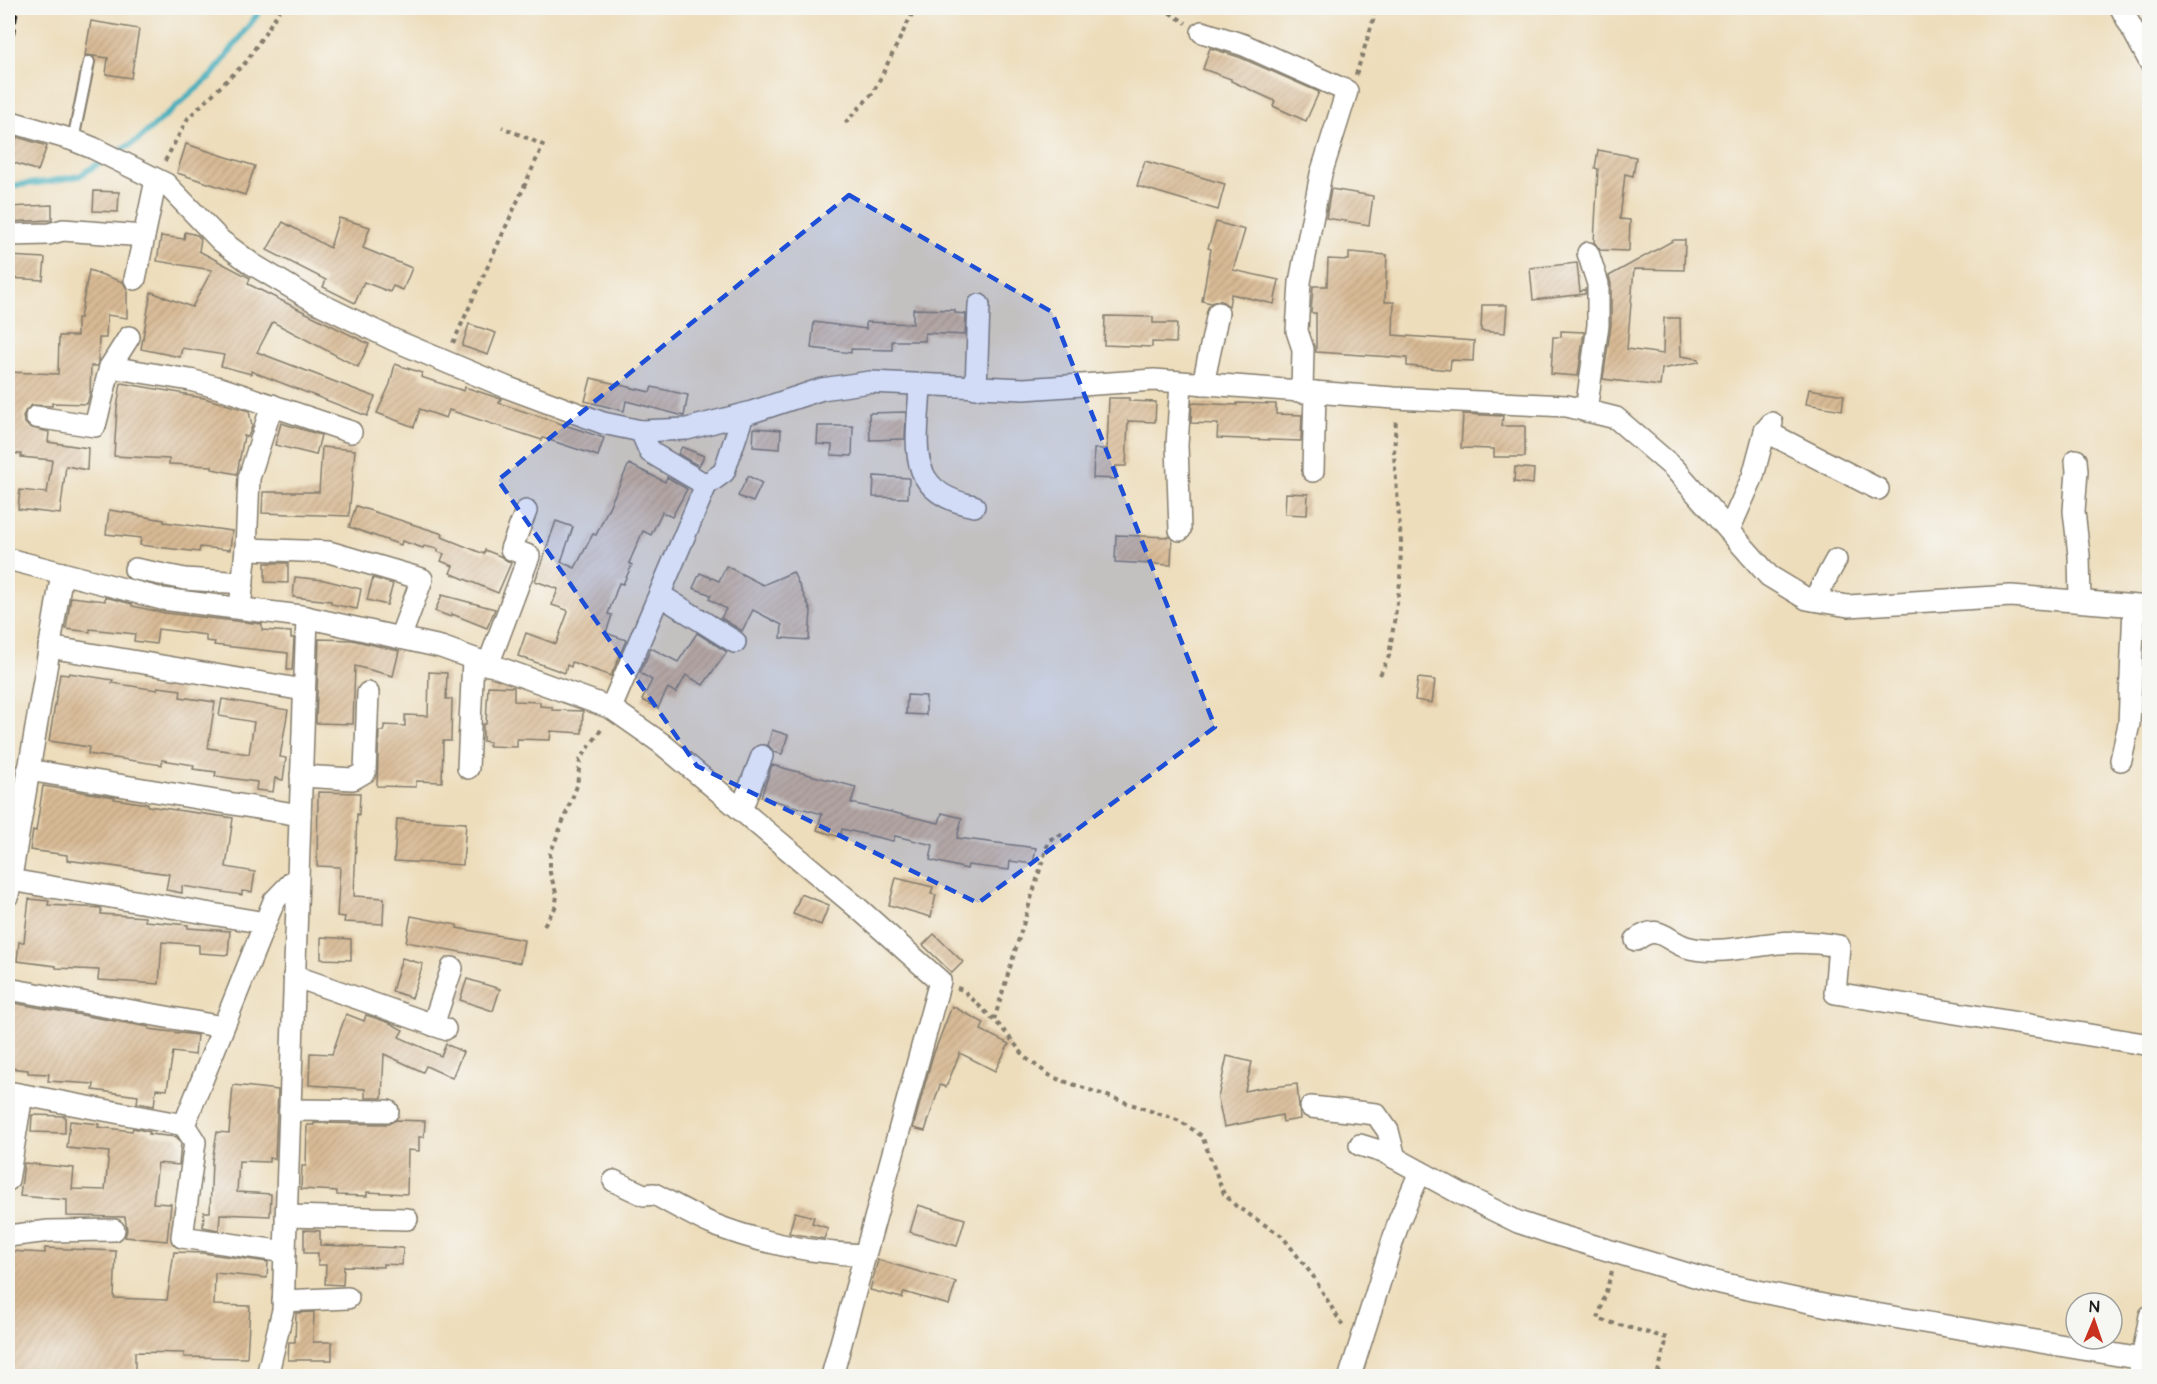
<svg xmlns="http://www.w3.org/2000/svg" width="2157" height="1384" font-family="'Architects Daughter',sans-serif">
<defs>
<pattern id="building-hatch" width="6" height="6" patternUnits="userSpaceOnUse" patternTransform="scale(1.5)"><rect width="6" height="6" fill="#d8ba94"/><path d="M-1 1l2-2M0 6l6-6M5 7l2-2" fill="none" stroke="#b99f7f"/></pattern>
</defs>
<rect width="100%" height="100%" fill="#f6f6f2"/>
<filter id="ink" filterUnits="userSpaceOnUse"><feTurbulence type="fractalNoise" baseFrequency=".0167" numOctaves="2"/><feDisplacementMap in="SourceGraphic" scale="12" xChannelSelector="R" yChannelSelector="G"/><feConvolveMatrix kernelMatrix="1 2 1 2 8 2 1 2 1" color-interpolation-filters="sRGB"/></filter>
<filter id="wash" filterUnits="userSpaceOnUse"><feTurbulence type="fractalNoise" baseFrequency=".008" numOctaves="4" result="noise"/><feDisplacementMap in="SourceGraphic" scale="24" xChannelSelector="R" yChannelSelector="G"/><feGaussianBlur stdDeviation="1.35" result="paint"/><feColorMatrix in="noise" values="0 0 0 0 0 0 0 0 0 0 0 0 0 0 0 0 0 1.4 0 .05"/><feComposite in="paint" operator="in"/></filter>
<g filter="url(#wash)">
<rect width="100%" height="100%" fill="#edddbb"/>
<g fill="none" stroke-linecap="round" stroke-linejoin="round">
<g stroke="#3fadbc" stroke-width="6">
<path d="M115 154 138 140 213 74 262 8"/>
<path d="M8 186 46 182 79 176 106 159"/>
</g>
</g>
<g id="blocks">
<g fill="url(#building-hatch)">
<path d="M91 21 139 29 131 78 106 74 108 58 85 55Z"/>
<path d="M1210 48 1239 57 1319 92 1306 121 1273 106 1275 101 1231 81V79L1203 69Z"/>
<path d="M17 137 47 146 38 171 9 161Z"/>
<path d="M186 144 255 166 245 195 177 173Z"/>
<path d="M1598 150 1636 157 1633 176 1625 174 1620 219 1630 220 1629 251 1600 250 1594 242 1598 169 1595 168Z"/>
<path d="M1145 161 1225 184 1218 210 1137 186Z"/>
<path d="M1331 189 1373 196 1369 225 1326 218Z"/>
<path d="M94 191 119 192 118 212 93 211Z"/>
<path d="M52 205V220L8 222V207Z"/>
<path d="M339 218 370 227 363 248 412 268 403 290 393 286 390 292 364 282 355 303 323 287 326 280 267 250 283 222 330 248Z"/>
<path d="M1216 222 1245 230 1233 270 1279 280 1274 304 1231 294 1229 306 1220 300 1211 303 1202 301 1211 249 1208 248Z"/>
<path d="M185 232 197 235 201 239 199 251 250 278 248 284 369 344 358 367 273 322 257 352 375 397 367 416 251 371V374L221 366 224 355 182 348 180 357 141 349 151 292 192 307 212 270 157 261 161 236 184 239Z"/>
<path d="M1674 240H1685L1684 270 1634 269 1627 349 1663 354 1664 318H1680L1681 356 1699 359V362L1662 369 1660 386 1603 379 1611 325V284L1609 276Z"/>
<path d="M1349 252 1387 255 1385 302H1394L1393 335 1474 341 1473 361 1451 360 1450 370 1407 366V358L1316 352V313H1311L1313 286H1327L1328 259 1349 260Z"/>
<path d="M8 256 45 258 43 280 8 278Z"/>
<path d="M1577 263 1580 292 1585 289V294L1533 300 1530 268Z"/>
<path d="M89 270 123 282 127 289V318L107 315 106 338H99L98 362 97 366H91L90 394 87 404 52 403V406L32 405 26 410 23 416 24 422 29 427 49 432 48 442 88 448 87 470 66 466 60 514 18 509 20 490 47 493 52 460 21 457V454L8 453V372L58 374 59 336H77V318H80Z"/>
<path d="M1482 305H1507L1505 333 1481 331Z"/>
<path d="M913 309 955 310V313L966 314 965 335 925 333V341H892V350L851 349V353L811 348 814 322 866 329V322L913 324Z"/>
<path d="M1105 316 1153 317V323H1177L1176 343 1152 342V347L1104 345Z"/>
<path d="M469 324 496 333 488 355 462 346Z"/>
<path d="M1561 331 1584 332 1578 376 1551 374 1553 337H1561Z"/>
<path d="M395 364 422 373 421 377 464 391 465 387 501 399 499 403 604 438 598 456 543 438 542 440 449 410 446 418 420 409 414 427 377 413 390 384Z"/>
<path d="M591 378 650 392 652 387 688 395 684 416 626 401 624 411 585 401Z"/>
<path d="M121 383 186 394 185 395 204 398 249 411 252 426 248 437 244 436 237 474 212 469V466L169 464V459L114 456 117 408Z"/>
<path d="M1809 389 1844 395 1842 410 1806 404Z"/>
<path d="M1109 398H1129V401L1156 402 1155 422 1128 421 1126 466H1116V479L1093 478 1094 449H1107Z"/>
<path d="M1192 403 1237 405V403L1276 404V414L1302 415 1301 441 1217 438 1218 424 1191 423Z"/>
<path d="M906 412 905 439 870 440 869 413Z"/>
<path d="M1463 414 1503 416 1502 426H1525V457H1494V449L1461 448Z"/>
<path d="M281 423 321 435 316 455 275 445Z"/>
<path d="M818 426H853L852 456 831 455 832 445 817 444Z"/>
<path d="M754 428 781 430 780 449 753 447Z"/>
<path d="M322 447 355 450 349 516 262 513 263 492H319Z"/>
<path d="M682 447 704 456 699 466 678 454Z"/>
<path d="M629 464 665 482 667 477 687 489 672 517 662 512 651 535 643 531 629 563 632 565 623 584 619 583 608 614 612 615 606 633 626 640 611 676 572 662 571 667 567 665 565 673 518 656 526 633 556 644 568 612 567 610 552 605 558 589 535 581 556 521 573 527 561 562 575 568 593 534 596 535Z"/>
<path d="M1515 467 1534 469 1533 484 1514 482Z"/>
<path d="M748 476 762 483 753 502 738 496Z"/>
<path d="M874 476 909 478 908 498 873 497Z"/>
<path d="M1286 493 1308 494 1307 515 1285 514Z"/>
<path d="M356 506 443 534 442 537 484 554 485 550 500 556 511 563 498 593 450 573 453 566 441 561 444 554 438 552V549L424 546 423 548 402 541 401 545 349 527Z"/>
<path d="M109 510 135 514V515L164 520V522L232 531 230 550 200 547 199 552 140 545 141 538 106 534Z"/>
<path d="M1116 535 1170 537 1172 539 1171 565 1115 562Z"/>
<path d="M265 563H288V583L265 582Z"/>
<path d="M726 566 763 585 793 572 811 611 809 640 781 638 782 625 753 610 742 631 721 618 726 609 709 599 711 595 693 588 700 573 719 581Z"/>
<path d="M295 577 324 580 361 589 357 609 331 604V601L293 597Z"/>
<path d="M373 578 393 584 387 605 367 600Z"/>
<path d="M442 595 495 609 487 628 452 614 451 617 435 611Z"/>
<path d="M71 597 105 601V597L132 604V606L165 613 262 624V630L291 632V638H294L292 670H287L288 653 214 645 215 642 206 641V635L158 629 156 644 134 641 135 634 90 629V632L66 629Z"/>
<path d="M697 633 727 652 703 685 686 675 676 693 668 688 658 708 642 700 652 680 640 673 651 648 678 662Z"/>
<path d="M319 639 352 640 399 651 393 676 355 666 353 724 316 723Z"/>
<path d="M429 672 447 673 446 699H452L451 741H443L442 782 416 781V787L377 786 379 731H384V725L405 726V715L428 716Z"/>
<path d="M69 673 113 680 112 683 157 690 158 687 181 690 180 697 215 702 208 748 249 754 254 722 219 716 222 699 288 710 280 757 286 758 283 780 275 778 273 792 256 790 257 782 215 776 216 772 193 769 194 765 162 760V765L88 754 89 747 49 741 60 674 68 675Z"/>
<path d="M1418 678 1435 680 1432 703 1415 700Z"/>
<path d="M488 686 514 687V701L540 702V706L552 707V710L583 711 582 733 551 731 550 740 517 739V747L489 746 490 742 483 741V724H486Z"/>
<path d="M907 695 926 696V715L906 714Z"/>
<path d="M772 730 788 735 782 754 774 752 768 745Z"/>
<path d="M772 765 856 787 851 803 939 823 942 813 962 818 957 838 1036 848 1033 864 1010 861 1009 870 968 865 967 869 930 860 933 845 895 836 893 841 842 829 840 837 817 830 822 814 761 797Z"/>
<path d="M43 786 115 797 114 799 148 804V806L233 818 226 867 255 872 252 892 242 891V895L182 886V893L166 890 169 874 67 860V855L30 850 33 830 36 831Z"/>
<path d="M318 792 360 793 359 815 357 814 354 896 384 898 383 924 344 922 345 917 337 916 340 867 317 866Z"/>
<path d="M397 819 466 823 463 865 394 861Z"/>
<path d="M896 878 933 887 931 894 936 895 931 917 889 905Z"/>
<path d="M801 894 829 905 821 925 793 914Z"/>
<path d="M29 899 49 901 48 905 101 908V914L145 917V921L188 925V928L230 931 228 955 199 953V945L162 942 159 984 98 980 99 970 56 968V966L17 961 19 942H24Z"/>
<path d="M411 916 457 925V928L524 940 520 963 406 942Z"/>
<path d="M934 934 963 962 952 973 923 945Z"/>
<path d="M321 937 351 939V960L321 959Z"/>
<path d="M402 958 423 964 412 998 392 991Z"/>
<path d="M467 979 500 989 493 1011 460 1000Z"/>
<path d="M8 1002 149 1027V1029L197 1035 195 1055 173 1052 167 1090 156 1089 154 1106 137 1103 138 1096 93 1090 94 1084 48 1081 49 1074 28 1073V1070L8 1068Z"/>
<path d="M952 1006 984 1023 981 1030 1009 1044 995 1071 960 1053 946 1087 940 1085 925 1131 913 1128 932 1058Z"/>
<path d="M346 1014 364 1021 366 1015 390 1023 403 1030 399 1037 441 1056 446 1044 463 1052 452 1078 426 1066 423 1072 384 1054 382 1098H365V1089L309 1085 310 1053 332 1054Z"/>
<path d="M1227 1056 1252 1062 1245 1091 1265 1087V1088L1297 1084 1300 1119 1283 1122 1282 1115 1224 1127 1218 1098Z"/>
<path d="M233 1085 278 1090 275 1159 269 1158V1162L239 1161 237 1192 271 1194 270 1216 220 1214 219 1230 203 1227 204 1212H210L212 1161 217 1132 229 1133Z"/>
<path d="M32 1115 65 1116V1133L31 1132Z"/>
<path d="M396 1120 425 1121 424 1137H419V1151L408 1150 407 1194 367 1192V1196L337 1195V1191L301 1189 302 1166H306L307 1125H314V1123L388 1124Z"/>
<path d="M70 1121 99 1124 98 1127 132 1131 133 1128 150 1132 149 1134 177 1137 181 1144 179 1165 158 1163 153 1203 171 1204 167 1241 125 1237 127 1230 125 1217 67 1216V1200L20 1196 24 1163 74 1168 72 1189 105 1190 109 1152 67 1148Z"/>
<path d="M918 1205 965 1219 957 1246 910 1232Z"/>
<path d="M795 1212 814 1217 812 1223 828 1228 824 1239 789 1233Z"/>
<path d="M304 1230 320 1231V1245L403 1248 402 1265 383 1264V1267L344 1266 343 1285 325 1284 326 1265H318V1253H304Z"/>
<path d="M45 1248 116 1251 114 1298 167 1300 174 1252 202 1253 268 1262 267 1278 215 1273 214 1305 250 1306 247 1358 184 1357V1353L135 1352V1371H106L105 1377H8V1251L45 1253Z"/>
<path d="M878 1260 956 1282 949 1305 904 1292 902 1298 870 1290Z"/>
<path d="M314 1312 313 1342H332V1360H288L289 1342H295L296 1313Z"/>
</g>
</g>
</g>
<g filter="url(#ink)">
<use href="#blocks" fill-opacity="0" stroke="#847c6c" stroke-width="1.5"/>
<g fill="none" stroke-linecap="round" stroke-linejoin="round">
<defs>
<path id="lane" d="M73 140 89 62"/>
<g id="street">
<path d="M2121 8 2150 62"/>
<path d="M1202 32 1244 45 1347 91 1321 174 1300 282 1297 331 1303 349 1302 392"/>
<path d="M8 121 73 140 93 148 166 184 221 241 252 264 314 301 394 340 506 387 603 423 641 431 687 429 752 412 822 389 870 382 1024 389 1154 380 1394 398 1567 406 1616 418 1674 468 1769 576 1807 599 1848 606 2011 596 2150 607"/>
<path d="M8 235 49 234 63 230 144 236"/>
<path d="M135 279 156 180"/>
<path d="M110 367 190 380 220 388 351 432"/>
<path d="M1203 384 1218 313"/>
<path d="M920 385C918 442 902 492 974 506"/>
<path d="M976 388 979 305"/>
<path d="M1586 411 1598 325V284L1588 253"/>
<path d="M36 417 95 426 110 367 129 337"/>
<path d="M1765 431 1878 489"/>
<path d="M2076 460 2077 471 2074 511 2079 555 2080 601"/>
<path d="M1313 471 1315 392"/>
<path d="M706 485 724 472 743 415"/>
<path d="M1180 530 1177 445 1181 383"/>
<path d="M1729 530 1753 476 1765 431 1772 423"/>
<path d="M246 549 329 552 422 579 400 638"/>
<path d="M8 559 162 599 301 616 441 647 611 708 661 743 859 909 940 981 832 1376"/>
<path d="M135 569 185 579 243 583"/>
<path d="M660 595 735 642"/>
<path d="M1814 600 1836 560"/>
<path d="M240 608 246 549 249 478 272 405"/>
<path d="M49 647 304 690"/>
<path d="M488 665 529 556 511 549 526 511"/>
<path d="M611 708 706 485 650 452 641 431"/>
<path d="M2121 760 2129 724 2134 606"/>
<path d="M468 768 473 659"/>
<path d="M28 770 300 815"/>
<path d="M301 776 353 779 365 772 368 693"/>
<path d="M741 810 762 756"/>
<path d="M10 880 265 923"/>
<path d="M8 895 62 573"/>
<path d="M1636 940C1659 922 1666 941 1686 947 1713 955 1743 947 1770 944 1794 941 1815 942 1839 946L1835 993 2150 1045"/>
<path d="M294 976 445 1029"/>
<path d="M8 989 223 1027"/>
<path d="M433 1025 452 968"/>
<path d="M8 1092 184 1125"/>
<path d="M1311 1107 1376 1114 1388 1131 1395 1158"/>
<path d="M290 1110 388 1111"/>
<path d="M1360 1145 1386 1153 1463 1195 1518 1222 1551 1233 1711 1281 1828 1306 2142 1359"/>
<path d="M8 1180 22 1095"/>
<path d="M614 1181 644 1195 654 1194C673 1204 692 1215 712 1224 760 1243 812 1253 864 1255"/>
<path d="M286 1216 407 1219"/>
<path d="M8 1236 49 1231 114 1230"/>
<path d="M285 1252 182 1237 195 1142 184 1125 274 901 298 876"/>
<path d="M283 1301 348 1298"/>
<path d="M267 1376 283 1310 307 617"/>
<path d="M1350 1376 1399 1221 1420 1172"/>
<path d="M2139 1376 2150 1316"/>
</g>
</defs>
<use href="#lane" stroke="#847c6c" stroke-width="14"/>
<use href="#street" stroke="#847c6c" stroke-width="24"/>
<g stroke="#847c6c" stroke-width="4" stroke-dasharray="4.5 4.5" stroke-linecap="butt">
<path d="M1162 8 1186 23"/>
<path d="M1356 75 1377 8"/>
<path d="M845 123 873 93 915 8"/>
<path d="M165 161 188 118 246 62 281 8"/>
<path d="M453 343 543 145 502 127"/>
<path d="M1380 675 1389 656 1400 583 1401 542 1394 455 1396 418"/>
<path d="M544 925 555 908 557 896 550 873V854L577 786 580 760 603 727"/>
<path d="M957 988 963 990 1001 1027 1026 1058 1052 1077 1180 1121 1202 1136 1224 1194 1236 1206 1282 1236 1313 1276 1344 1328"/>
<path d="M994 1020 1049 840 1060 835 1073 840"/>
<path d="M1612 1271 1598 1319 1667 1338 1657 1376"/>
</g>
<use href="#lane" stroke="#fff" stroke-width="10"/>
<use href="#street" stroke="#fff" stroke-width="21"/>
<path stroke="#1c1c1c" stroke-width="4.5" stroke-dasharray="9 4.5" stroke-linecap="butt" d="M8 62 17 8"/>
</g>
</g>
<path fill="#1d4ed8" fill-opacity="0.2" stroke="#1d4ed8" stroke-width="4.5" stroke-dasharray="12 8" stroke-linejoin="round" d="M849 195 1052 312 1215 727 978 903 697 766 498 480Z"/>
<rect width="2157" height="1384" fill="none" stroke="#f6f6f2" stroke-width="30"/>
<g transform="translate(2094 1321) rotate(2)"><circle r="28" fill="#f6f6f2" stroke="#9f9f9c" stroke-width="1.5"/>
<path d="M0-4.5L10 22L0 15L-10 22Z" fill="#c8321e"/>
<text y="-9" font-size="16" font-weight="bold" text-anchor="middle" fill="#1c1c1c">N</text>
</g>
</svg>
